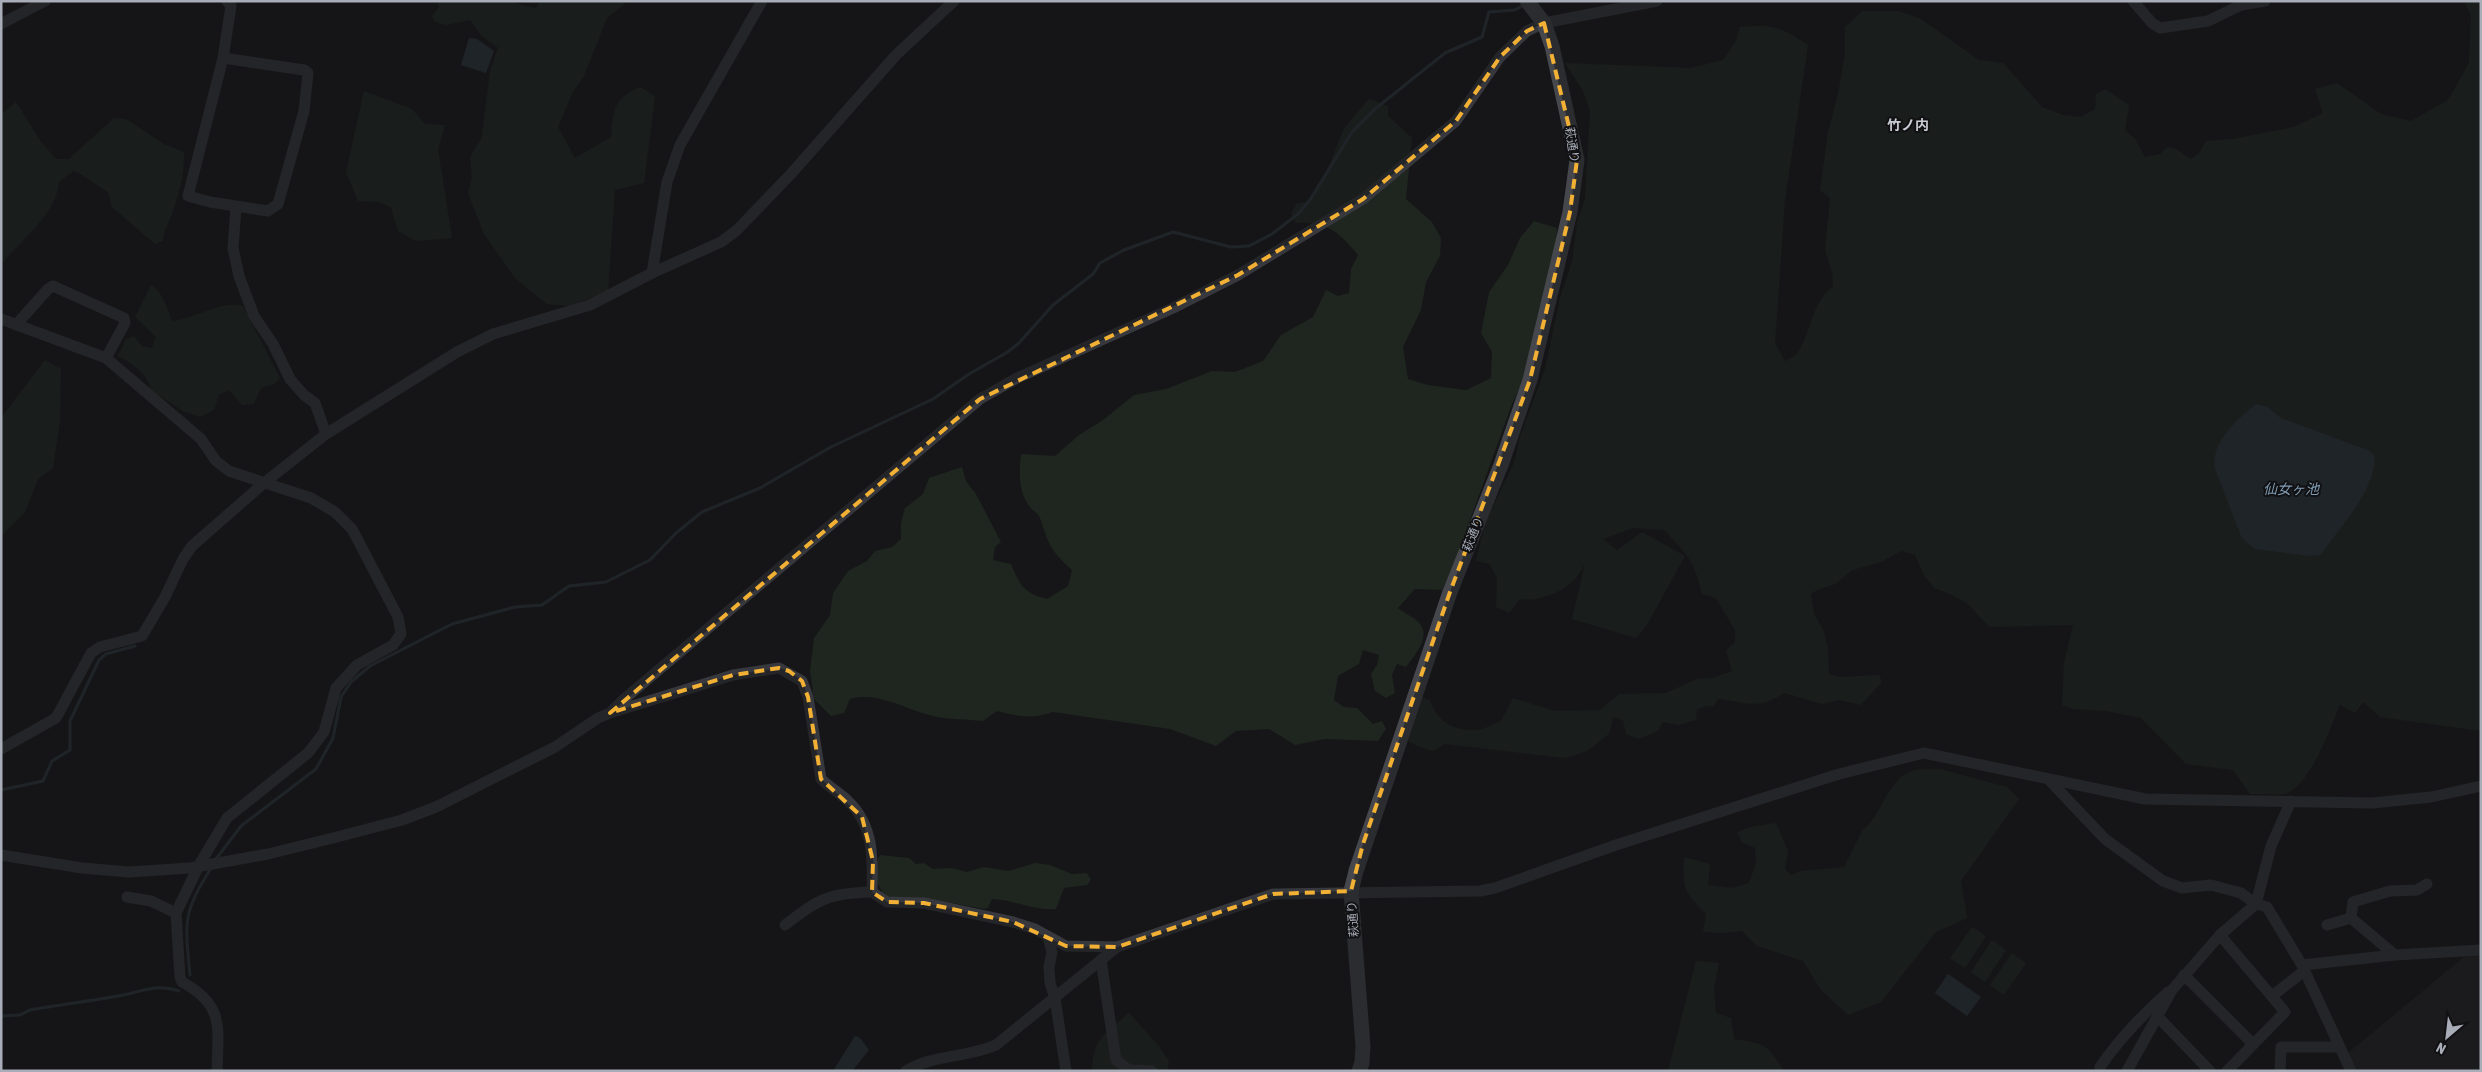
<svg xmlns="http://www.w3.org/2000/svg" width="2482" height="1072" font-family="'Asap Condensed','Noto Sans JP',sans-serif">
<rect width="100%" height="100%" fill="#161618"/>
<path fill="#222225" d="M2481 956V1071H2355L2347 1054 2464 957Z"/>
<g fill="#1e261f" fill-rule="evenodd">
<path d="M437 1H516L517 4 536 8 540 1H628L607 18 584 76 573 92 558 127 575 158 611 137C613 109 614 98 640 87L655 96 644 183 615 190 608 291 570 306 547 304 515 278 484 234 468 193 472 177 470 157 482 137 490 71 498 48 482 36 470 20 446 25 435 22 432 16 439 7Z"/>
<path d="M2464 1H2481V731L2380 717 2363 702 2355 713 2340 705C2330 728 2311 785 2285 794 2281 795 2257 794 2250 794L2233 770 2186 764 2141 718 2106 711 2073 709 2062 705 2064 663 2073 625 1989 627 1968 604 1950 594 1934 588 1924 575 1915 555 1901 551 1881 562 1853 570 1835 584 1817 590 1811 594 1814 614 1824 631 1828 649 1829 674 1840 677 1879 675 1882 682 1861 705 1839 700 1822 704 1784 693C1756 711 1748 702 1718 699L1713 707 1705 706 1697 710 1696 720 1678 725 1663 722 1658 731 1639 739 1626 734 1623 720 1613 717 1609 734 1587 751 1565 758 1445 744 1433 751 1417 746 1407 740 1420 696 1430 700C1437 721 1452 731 1475 730 1483 730 1494 724 1501 721L1513 698 1555 711 1600 710 1619 694 1666 693 1697 679 1713 678 1732 671 1726 650 1735 642V630L1716 598 1702 594C1695 563 1686 552 1664 530L1633 528 1603 539 1617 550 1642 532 1685 556 1647 625 1636 638 1572 619 1585 564C1582 569 1578 576 1574 580 1561 593 1538 602 1520 599L1509 613 1496 607 1497 579 1490 564 1476 561 1485 523 1514 463 1520 437 1545 369 1560 298 1572 262 1577 223 1585 199 1590 111 1583 91 1565 63 1691 68 1723 60 1736 41 1740 27C1772 24 1782 27 1808 45L1785 200 1775 343 1785 361C1789 359 1796 356 1798 352 1813 329 1809 307 1833 286L1832 272 1825 250 1830 198 1820 190 1828 132 1838 94 1845 54V27L1862 11H1899L1921 19 1979 60 2003 63 2042 107 2063 115 2081 117 2095 109 2096 94 2105 89 2129 105 2125 130 2136 140 2145 157 2160 154 2167 147 2176 149 2191 159 2199 153 2206 141 2233 139 2294 127 2323 113 2315 89 2337 83 2381 114 2411 121 2448 100 2469 63 2471 16ZM2268 407 2281 418 2368 450 2329 542 2321 555Z"/>
<path d="M364 91 412 109 425 124 445 125 438 149 452 238 416 241 398 231 391 207 378 202 358 201 346 172Z"/>
<path d="M1369 99 1388 106V116L1412 138 1406 199 1432 222 1441 238 1440 256 1426 282 1421 310 1403 347 1408 379 1428 385 1466 390 1491 378 1492 352 1481 333 1489 292 1508 265 1520 238 1534 221 1557 228 1555 252 1524 379 1512 404 1452 570 1442 590 1415 589 1398 608C1404 613 1416 618 1420 624 1431 638 1414 656 1406 667L1397 664 1392 675 1395 693 1386 698 1375 691 1371 674 1377 665 1379 655 1363 650 1359 664 1338 676 1334 700 1344 707 1357 708 1373 724 1382 721 1386 729 1378 741 1325 739 1295 745 1269 729 1236 731 1216 746 1170 729 1053 712C1031 719 1020 717 997 711L983 721C967 719 949 720 933 716 906 710 878 691 850 699L844 713 831 716 814 699 810 671 814 638 830 615 833 593 848 571 867 561 875 551 892 547 901 539V523L905 508 923 494 929 478 962 467 966 481 976 494 1001 542 995 547 993 560 1011 564C1020 585 1023 593 1047 599L1068 586 1072 570C1050 550 1049 545 1040 518 1038 513 1033 511 1030 507 1018 492 1019 472 1021 454L1055 456 1079 435 1103 420 1134 395 1166 389 1212 371 1235 372 1263 361 1281 335 1313 317 1326 290 1338 296 1349 293 1351 269 1358 255C1339 232 1327 221 1296 223L1291 214 1296 204 1312 200 1325 176 1344 128Z"/>
<path d="M16 102 41 142 56 159H69L114 118 126 119 164 144 184 152C185 171 179 193 173 211 170 222 163 229 163 241L155 244 112 207 108 192C96 186 87 176 73 171L59 182C57 212 23 239 4 261L1 260V114Z"/>
<path d="M151 285C163 292 167 308 172 321 196 319 220 300 243 306L280 378 274 384 261 388 254 404 242 405 229 390 219 395 214 410 200 417 183 411 152 391C147 373 134 365 118 356L126 339 134 336 142 346 152 348 156 337 135 317Z"/>
<path d="M45 360 61 369 60 420 53 468 38 479 25 512 1 536V418Z"/>
<path d="M1940 769 2007 787 2019 799 1961 881 1967 918 1936 932 1881 1002 1848 1015 1821 990 1803 961 1757 946 1742 931 1723 933 1703 932 1706 914C1683 890 1683 890 1684 857L1710 864 1708 885 1732 888 1749 883 1756 863 1755 848 1742 842 1737 832 1751 827 1776 823 1788 851 1785 869 1791 875 1801 871 1844 867 1863 829C1877 823 1888 780 1909 772 1917 768 1931 770 1940 769Z"/>
<path d="M880 855 909 858 916 864 924 863 933 869 952 868 967 872 984 867 1009 871 1035 863 1050 865 1072 874 1087 873 1091 880 1087 885 1064 888 1056 909C1035 911 1014 900 992 899L988 908 984 909 953 903 889 898C876 890 872 867 880 855Z"/>
<path d="M1972 927 1986 936 1965 968 1950 958Z"/>
<path d="M1992 940 2006 950 1985 982 1971 972Z"/>
<path d="M2012 953 2026 963 2004 995 1990 985Z"/>
<path d="M1696 961 1719 963 1714 989 1716 1013 1731 1018 1734 1039C1766 1044 1766 1043 1784 1071H1668Z"/>
<path d="M1129 1013 1158 1045 1169 1061 1167 1071H1092C1093 1037 1106 1033 1129 1013Z"/>
</g>
<g fill="#2c353c">
<path d="M469 38 477 39 494 51 486 73 461 65Z"/>
<path d="M2256 404 2268 407 2281 418 2368 450 2374 455C2378 489 2338 528 2321 555L2310 556 2255 549 2246 542 2241 536 2215 469C2210 443 2237 419 2256 404Z"/>
<path d="M1948 974 1981 997 1967 1016 1935 993Z"/>
<path d="M855 1036 860 1038 869 1050 852 1071H833Z"/>
</g>
<g fill="none" stroke-linecap="round" stroke-linejoin="round">
<g stroke="#2c353c" stroke-width="3">
<path d="M1 790 43 781 52 761 70 750V721L99 660 106 654 135 646"/>
<path d="M216 859 241 826 316 769 333 738 341 697 351 682 370 666 452 624 515 607 542 605 569 586 606 582 650 560 676 533 702 512 760 488 831 447 933 399 969 374 1006 353 1018 344 1053 305 1093 274 1100 263 1124 250 1173 232 1231 247 1249 246 1272 234 1298 214 1310 200 1352 132 1375 109 1445 53 1482 37 1489 12 1515 10 1524 5"/>
<path d="M190 975C185 923 182 912 212 867"/>
<path d="M1 1016 20 1015 30 1010C59 1005 89 1001 118 996 143 992 152 983 179 991"/>
</g>
<g stroke="#37383d" stroke-width="11">
<path d="M2133 1 2152 23 2160 28 2208 21 2241 5 2265 1"/>
<path d="M1 24 45 1"/>
<path d="M223 58 304 70 308 73 304 111 278 204 268 211 210 202 188 196 223 58 231 6 227 1"/>
<path d="M236 207 233 248 239 276 254 316 273 344 290 379 304 395 315 403 326 434"/>
<path d="M652 273 667 182 680 145 762 1"/>
<path d="M1 319 106 358 201 439 216 461 229 471 311 498 335 512 352 529 362 548 398 617 401 634 393 645 357 665 336 688 324 732 308 753 227 818 199 865 176 913 180 977 182 982C225 1005 218 1028 217 1071"/>
<path d="M16 325 48 289 53 286 124 318 125 323 106 358"/>
<path d="M613 712 733 675 779 668 802 681 808 697 821 779C829 787 840 793 848 801 874 825 873 860 872 892L887 902 924 903 1013 922 1035 929 1066 946 1117 947"/>
<path d="M1 749 56 718 91 653 100 647 142 636 165 597 183 559 192 546 264 483 326 434 457 352 493 334 590 305 652 273 721 242 736 231 790 175 896 55 954 1"/>
<path d="M2050 781 2105 839 2163 881 2182 888 2211 885 2241 893 2256 904 2267 907 2302 965 2351 1071"/>
<path d="M1 855 82 868 129 872 190 868 268 854 333 838 402 820 436 807 555 747 598 718 610 713 623 700 980 399 1017 378 1173 308 1238 275 1363 199 1456 121 1500 57 1527 31 1544 23 1657 1"/>
<path d="M127 897 151 901 176 913"/>
<path d="M2351 918 2353 902 2390 891 2417 890 2427 884"/>
<path d="M785 925C819 899 828 893 872 892"/>
<path d="M2327 925 2351 918 2395 955"/>
<path d="M2220 935 2285 1012 2227 1071"/>
<path d="M1048 937 1052 952 1049 967 1050 983 1055 998 1066 1071"/>
<path d="M1101 960 1116 1060 1129 1070 1152 1071"/>
<path d="M2302 965 2395 955 2481 950"/>
<path d="M2184 975 2253 1044"/>
<path d="M2272 996 2304 971"/>
<path d="M2158 1017 2210 1071"/>
<path d="M2100 1067C2120 1038 2142 1015 2168 992"/>
<path d="M906 1071C934 1054 967 1058 996 1045L1117 947 1273 894 1480 891 1495 888 1616 845 1839 774 1924 753 2145 799 2372 803 2431 797 2481 786"/>
<path d="M2127 1071 2172 990 2220 935 2256 904 2271 846 2291 801"/>
<path d="M2280 1071 2281 1047H2340"/>
</g>
<path stroke="#45474d" stroke-width="15" d="M1359 1071 1362 1063 1363 1046 1351 891 1356 871 1450 592 1501 465 1530 380 1570 212 1577 160 1552 46 1544 23 1527 1"/>
</g>
<path d="M0 0H2482V1072H0ZM1544 23 1577 160 1570 212 1530 380 1450 592 1363 844 1351 891 1273 894 1117 947 1066 946 1013 922 924 903 887 902 872 892 873 861 862 817 821 779 808 697 802 681 789 671 779 668 733 675 610 713 980 399 1238 275 1363 199 1456 121 1500 57 1527 31Z" fill="#161618" fill-opacity=".55" fill-rule="evenodd"/>
<path fill="none" stroke="#f2b134" stroke-width="4" stroke-dasharray="10 6" stroke-linejoin="round" d="M1544 23 1577 160 1570 212 1530 380 1450 592 1363 844 1351 891 1273 894 1117 947 1066 946 1013 922 924 903 887 902 872 892 873 861 862 817 821 779 808 697 802 681 789 671 779 668 733 675 610 713 980 399 1238 275 1363 199 1456 121 1500 57 1527 31Z"/>
<g text-anchor="middle" stroke-width="4" stroke-linejoin="round" paint-order="stroke">
<g font-size="12" fill="#a8adb8" stroke="#111113">
<text transform="translate(1572 145) rotate(81)" y="4">萩通り</text>
<text transform="translate(1473 534) rotate(-68)" y="4">萩通り</text>
<text transform="translate(1353 919) rotate(-94)" y="4">萩通り</text>
</g>
<g font-size="14" font-weight="bold" fill="#c9ccd4" stroke="#111113">
<text x="1908" y="130">竹ノ内</text>
</g>
<g font-size="14" font-style="italic" fill="#7f9bb3" stroke="#111113">
<text x="2291" y="494">仙女ヶ池</text>
</g>
</g>
<rect width="2482" height="1072" fill="none" stroke="#a8adb8" stroke-width="5"/>
<g transform="translate(2447 1037) rotate(208)" stroke="#111113" stroke-width="4" paint-order="stroke">
<path d="M0-4L9 19L0 12L-9 19Z" fill="#a8adb8"/>
<text y="-8" font-size="14" font-weight="bold" text-anchor="middle" fill="#a8adb8">N</text>
</g>
</svg>
